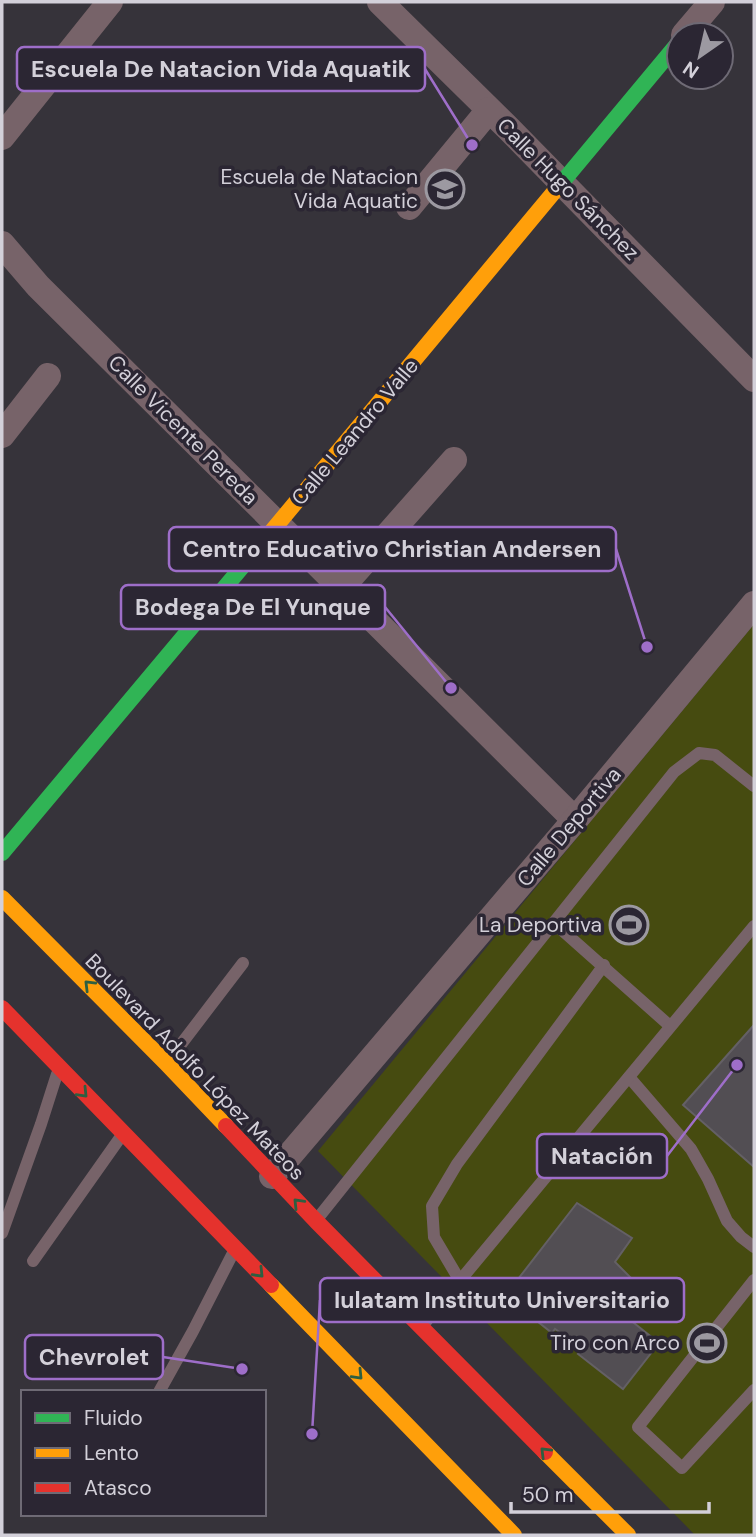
<svg xmlns="http://www.w3.org/2000/svg" width="756" height="1537" font-family="'DM Sans',sans-serif">
<rect width="100%" height="100%" fill="#36333a"/>
<path fill="#464b10" d="M754 624V1535H695L318 1151Z"/>
<g fill="#524e53" stroke="#646065" stroke-width="2">
<path d="M754 1025V1167L683 1105Z"/>
<path d="M577 1203 632 1238 615 1262 639 1286 624 1315 659 1343 623 1389 578 1354 583 1349 555 1329 552 1333 517 1305 508 1292Z"/>
</g>
<g fill="none" stroke-linecap="round" stroke-linejoin="round">
<g stroke="#776369" stroke-width="12">
<path d="M554 923 670 1026"/>
<path d="M169 1060 243 963"/>
<path d="M629 1077 691 1149 708 1179 727 1221 741 1237 754 1247"/>
<path d="M318 1218 674 772 699 753 715 755 754 786"/>
<path d="M2 1233 41 1124 57 1074"/>
<path d="M33 1261 122 1135"/>
<path d="M754 1280 638 1427 682 1468 754 1390"/>
<path d="M460 1281 434 1237 432 1206 457 1164 604 965"/>
<path d="M424 1324 754 926"/>
<path d="M159 1392 193 1331 233 1253"/>
</g>
<g stroke="#776369" stroke-width="26">
<path d="M380 2 508 128 754 379"/>
<path d="M684 35 712 2"/>
<path d="M2 137 110 2"/>
<path d="M409 207 489 110"/>
<path d="M2 244 38 286 575 820"/>
<path d="M2 435 48 376"/>
<path d="M341 588 454 460"/>
<path d="M272 1176 575 820 754 604"/>
</g>
<g stroke="#30b455" stroke-width="16">
<path d="M559 186 679 42"/>
<path d="M2 853 247 561"/>
</g>
<g stroke="#ff9f0a" stroke-width="16">
<path d="M247 561 559 186"/>
<path d="M2 898 166 1063 226 1126"/>
<path d="M271 1285 514 1535"/>
<path d="M545 1452 628 1535"/>
</g>
<g stroke="#e5322d" stroke-width="16">
<path d="M2 1008 271 1285"/>
<path d="M226 1126 316 1221 545 1452"/>
</g>
</g>
<defs><path id="oneway-chevron" d="M-2-3.5L2.5 0L-2 3.5" fill="none" stroke-width="1.6" stroke-linecap="round" stroke-linejoin="round" transform="scale(1.75)"/></defs>
<g stroke="#2d5f41">
<use href="#oneway-chevron" transform="translate(89 985) rotate(-135)"/>
<use href="#oneway-chevron" transform="translate(83 1093) rotate(46)"/>
<use href="#oneway-chevron" transform="translate(298 1203) rotate(-134)"/>
<use href="#oneway-chevron" transform="translate(259 1273) rotate(46)"/>
<use href="#oneway-chevron" transform="translate(358 1375) rotate(46)"/>
<use href="#oneway-chevron" transform="translate(545 1452) rotate(-135)"/>
</g>
<defs>
<symbol id="school-ring" viewBox="-11 -11 22 22"><circle r="9.5" fill="#2b2633" stroke="#9c99a1" stroke-width="1.5"/><path d="M0-5L7-2L0 1L-7-2ZM-4 1L0 2.5L4 1V4Q0 6-4 4Z" fill="#9c99a1"/></symbol>
<symbol id="stadium-ring" viewBox="-11 -11 22 22"><circle r="9.5" fill="#2b2633" stroke="#9c99a1" stroke-width="1.5"/><path d="M0-5a6.5 5 0 1 0 0 10a6.5 5 0 1 0 0-10ZM-3.5-1.8h7v3.6h-7Z" fill="#9c99a1"/></symbol>
</defs>
<g fill-rule="evenodd">
<use href="#school-ring" x="423" y="167" width="44" height="44"/>
<use href="#stadium-ring" x="607" y="903" width="44" height="44"/>
<use href="#stadium-ring" x="685" y="1321" width="44" height="44"/>
</g>
<g text-anchor="middle" stroke-width="7" stroke-linejoin="round" paint-order="stroke">
<g font-size="21" fill="#d3d0d9" stroke="#2b2633" text-anchor="end">
<text x="418" y="184">Escuela de Natacion<tspan x="418" dy="24">Vida Aquatic</tspan></text>
<text x="602" y="932">La Deportiva</text>
<text x="680" y="1350">Tiro con Arco</text>
</g>
<g font-size="21" fill="#d3d0d9" stroke="#2b2633">
<text transform="translate(568 189) rotate(45)" y="7">Calle Hugo Sánchez</text>
<text transform="translate(183 430) rotate(45)" y="7">Calle Vicente Pereda</text>
<text transform="translate(355 432) rotate(-50)" y="7">Calle Leandro Valle</text>
<text transform="translate(569 827) rotate(-50)" y="7">Calle Deportiva</text>
<text transform="translate(195 1067) rotate(46)" y="7">Boulevard Adolfo López Mateos</text>
</g>
</g>
<path fill="none" stroke="#9e6ec9" stroke-width="2.5" d="M472 145L425 69M647 647L616 549M451 688L385 607M737 1065L667 1156M312 1434L320 1300M242 1369L163 1357"/>
<g fill="#9e6ec9" stroke="#2b2633" stroke-width="2.5">
<circle cx="472" cy="145" r="7"/>
<circle cx="647" cy="647" r="7"/>
<circle cx="451" cy="688" r="7"/>
<circle cx="737" cy="1065" r="7"/>
<circle cx="312" cy="1434" r="7"/>
<circle cx="242" cy="1369" r="7"/>
</g>
<g fill="#2b2633" stroke="#9e6ec9" stroke-width="2.5">
<rect x="17" y="47" width="408" height="44" rx="7"/>
<rect x="169" y="527" width="447" height="44" rx="7"/>
<rect x="121" y="585" width="264" height="44" rx="7"/>
<rect x="537" y="1134" width="130" height="44" rx="7"/>
<rect x="320" y="1278" width="364" height="44" rx="7"/>
<rect x="25" y="1335" width="138" height="44" rx="7"/>
</g>
<g font-size="23" text-anchor="middle" font-weight="bold" fill="#d3d0d9">
<text x="221" y="77">Escuela De Natacion Vida Aquatik</text>
<text x="392" y="557">Centro Educativo Christian Andersen</text>
<text x="253" y="615">Bodega De El Yunque</text>
<text x="602" y="1164">Natación</text>
<text x="502" y="1308">Iulatam Instituto Universitario</text>
<text x="94" y="1365">Chevrolet</text>
</g>
<rect width="756" height="1537" fill="none" stroke="#d3d0d9" stroke-width="7"/>
<rect x="21" y="1390" width="245" height="126" fill="#2b2633" stroke="#6e6a75" stroke-width="2"/>
<rect x="35" y="1413" width="35" height="10" fill="#30b455" stroke="#6e6a75" stroke-width="2"/>
<text x="84" y="1425" font-size="21" fill="#d3d0d9">Fluido</text>
<rect x="35" y="1448" width="35" height="10" fill="#ff9f0a" stroke="#6e6a75" stroke-width="2"/>
<text x="84" y="1460" font-size="21" fill="#d3d0d9">Lento</text>
<rect x="35" y="1483" width="35" height="10" fill="#e5322d" stroke="#6e6a75" stroke-width="2"/>
<text x="84" y="1495" font-size="21" fill="#d3d0d9">Atasco</text>
<g transform="translate(700 56) rotate(214)"><circle r="33" fill="#2b2633" stroke="#6e6a75" stroke-width="2"/>
<path d="M0-5L12 26L0 18L-12 26Z" fill="#9c99a1"/>
<text y="-10" font-size="19" font-weight="bold" text-anchor="middle" fill="#d3d0d9">N</text>
</g>
<path d="M511 1502v10h198v-10" fill="none" stroke="#d3d0d9" stroke-width="3.5"/>
<text x="522" y="1502" font-size="21" fill="#d3d0d9" stroke="#2b2633" stroke-width="5" paint-order="stroke">50 m</text>
</svg>
